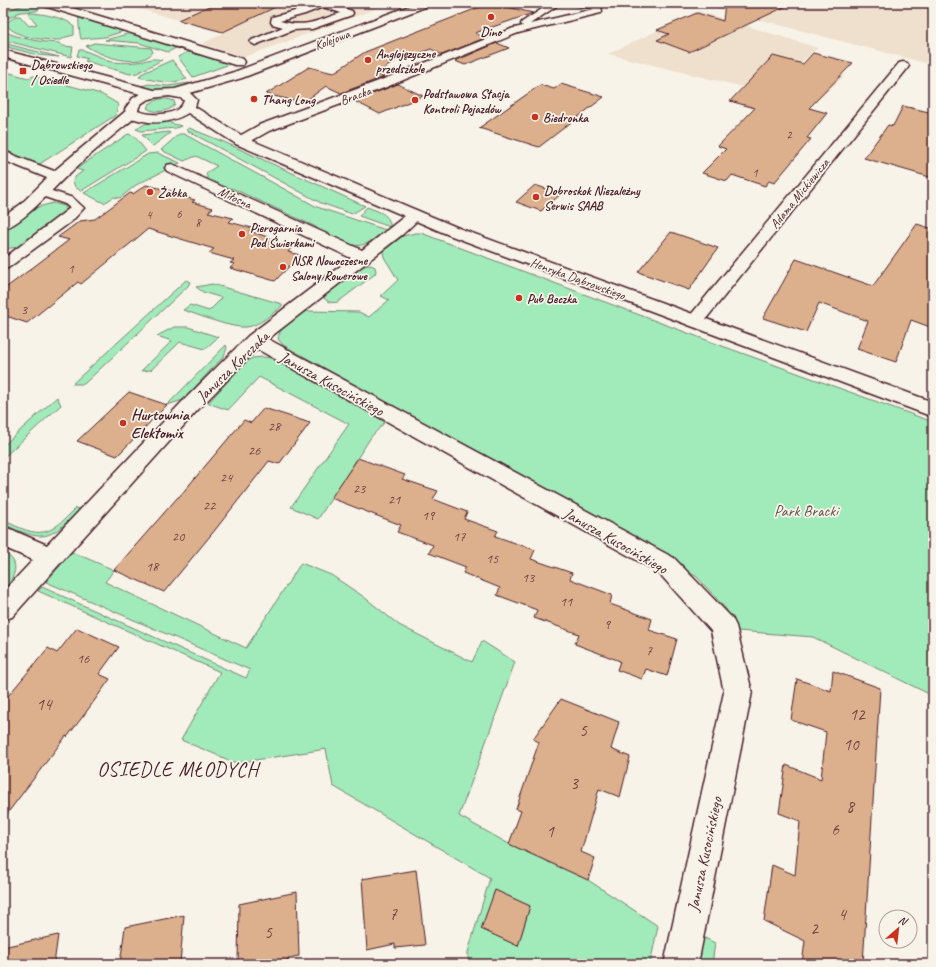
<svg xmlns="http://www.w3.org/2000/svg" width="936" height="967" font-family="Caveat,sans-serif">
<rect width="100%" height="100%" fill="#f7f3e8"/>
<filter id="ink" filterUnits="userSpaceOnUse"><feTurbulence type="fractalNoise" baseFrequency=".025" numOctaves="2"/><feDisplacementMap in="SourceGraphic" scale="8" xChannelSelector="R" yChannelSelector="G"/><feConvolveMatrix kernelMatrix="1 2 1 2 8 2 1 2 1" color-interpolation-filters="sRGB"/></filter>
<g filter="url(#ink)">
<g fill="#efdfcd">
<path d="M119 3H392L244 57 202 44 223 33Z"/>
<path d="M691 3H933V65L703 5Z"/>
<path d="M699 11 818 48 800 63 845 75 813 104 608 54Z"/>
</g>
<g fill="#a1ebba" stroke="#768572" fill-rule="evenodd">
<path d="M28 3H34L41 6 37 11 20 12 3 21V12Z"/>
<path d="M29 13C40 13 69 18 74 27V35L66 37 61 40C44 40 19 39 6 25V23L16 16H20L29 26 37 24 28 14Z"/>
<path d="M79 17 124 31 105 37 81 39C80 36 78 20 79 17Z"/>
<path d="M3 31C21 39 40 42 59 43L63 46 73 47 71 57 3 40Z"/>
<path d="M131 33 176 48 168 52 139 43 105 40Z"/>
<path d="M3 43 59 57 38 55 3 46Z"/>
<path d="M94 43 151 48 153 52C140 70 101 56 86 46Z"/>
<path d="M79 50H83L108 60 107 61C116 63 127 63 137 62 149 61 149 57 162 60L137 73 130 74 85 61 88 59 77 56Z"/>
<path d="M187 52H190L230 64 193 77 178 57Z"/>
<path d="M172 60 187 79C170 85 156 81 139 77L141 74Z"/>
<path d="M3 71 28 78 34 76 101 94 118 104 116 115 38 165 3 149Z"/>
<path d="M189 83 193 85C176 90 158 92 141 86L149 84 168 86Z"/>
<path d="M159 99H168L174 101 175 105C168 112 155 114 147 108L149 104Z"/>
<path d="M159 122H167L181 126 176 128 141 131 136 129 145 124Z"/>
<path d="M189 128 224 142 365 206 352 214 321 203 186 130Z"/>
<path d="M169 132 170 133 153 146 142 135Z"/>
<path d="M128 134 134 136 146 151 81 191 75 187 73 181 75 177 83 171 76 169Z"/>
<path d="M179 134H184L317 207 386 230C365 246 362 250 337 240 329 236 322 234 316 227L234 189 221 186 208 180 206 173 217 166 196 156 184 161 161 150Z"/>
<path d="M158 153 180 163 136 185 120 198 114 197 104 203 84 193 148 154Z"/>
<path d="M53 203 65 206 67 211 19 247 3 249V232L38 207Z"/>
<path d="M367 207C377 211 391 214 390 227L359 216Z"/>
<path d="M415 233H421L725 347 933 422V696L813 637 738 631 726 609 697 577 658 553 283 345 278 339C280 325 295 314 308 311L359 312 369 317 389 300 381 296 398 280 384 257 383 251 403 236Z"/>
<path d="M371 265 375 267 376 271 375 274 338 302C332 303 328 303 324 298L325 295 363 266Z"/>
<path d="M186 280 190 282 188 286 84 384H72Z"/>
<path d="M212 284 282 304V306C272 314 260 325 247 327 232 329 199 315 183 310L190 305 209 311 222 298 203 292 196 287Z"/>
<path d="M174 327H188L218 337 205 349 180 342 151 370 141 371 172 341 157 336Z"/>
<path d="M226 345 227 348 224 356 183 400 167 405Z"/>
<path d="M263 357 273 358 385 422 371 437 318 519 291 507 349 424 259 377 228 410 208 403 245 363 252 358Z"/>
<path d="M57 397 61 405 3 458V446Z"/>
<path d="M76 508 80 509C48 542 44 542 3 524V520C41 539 48 537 76 508Z"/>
<path d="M72 552 114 570 105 582 246 648 301 563 331 575 364 597 399 625 472 662 482 641 515 662 459 816 509 844 588 880 658 926 650 964H468V952L490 878 333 786 326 749 236 763 181 740 220 672 38 591 42 587 246 678 250 670 46 582ZM495 890 530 906 518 946 482 929Z"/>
<path d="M3 553C23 561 14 579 3 591Z"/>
<path d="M695 933 715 943 712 964H692Z"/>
</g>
<g fill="#dcb08d" stroke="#4a1f2b">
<path d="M216 3H284L223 32 178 20Z"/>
<path d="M490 3 533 13 475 33 485 38 442 55 431 49 407 58 406 54 376 74 384 77 341 93 326 86 303 103 266 94 309 67 333 73 365 52Z"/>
<path d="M725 3H793L689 52 657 40 669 34 657 30 697 13 723 21Z"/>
<path d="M497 43 509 48 465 65 455 61Z"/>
<path d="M813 53 853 63 809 108 827 113 807 138 811 139 774 183 769 181 765 186 732 175 727 181 702 173 726 149 718 146 755 108 730 101 773 56 803 64Z"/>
<path d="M398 84 423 96 380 114 354 101Z"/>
<path d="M561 84 604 97 539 147 479 128 540 85 554 89Z"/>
<path d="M903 106 933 113V178L864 158 888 125 893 126Z"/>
<path d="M146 185 176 192 173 194 195 200 192 202 213 208 208 212 233 218 229 222 252 228 249 231 271 238 268 241 292 247 288 252 300 255 275 281 230 268 235 264 230 263 234 260 209 253 214 249 148 229 81 284 78 282 27 323 3 315V290L69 240 58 237 80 221 95 219 130 193 133 194Z"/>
<path d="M535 185 561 194 541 211 516 202Z"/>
<path d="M917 224 933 229V328L911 320 896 362 857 349 868 321 819 303 806 332 763 318 796 259 873 286Z"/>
<path d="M671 232 718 248 689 290 638 272Z"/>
<path d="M129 392 167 405 117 456 77 441Z"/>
<path d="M264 408 310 423 279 464 269 461 215 530 164 592 114 570 178 497H179L244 420 251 423Z"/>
<path d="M358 458 405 475 402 479 438 491 433 499 467 512 464 519 498 531 495 536 535 550 531 559 572 573 570 579 612 595 610 604 652 619 649 630 677 639 667 676 646 669 642 679 617 670 620 661 575 644 579 634 534 618 537 610 497 595 500 588 463 573 466 567 429 553 433 545 397 532 401 525 331 498Z"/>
<path d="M77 628 119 647 99 674 110 679 84 715 67 737 66 736 3 819V702L48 648 57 653Z"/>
<path d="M833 671 880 688 863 964H802L805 941 764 921 772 865 795 875 800 821 779 813 786 765 821 779 826 732 791 720 797 679 831 691Z"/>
<path d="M561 699 619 722 611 749 630 757 620 797 599 789 581 852 595 858 588 880 509 844 521 811 516 809 539 742 533 739Z"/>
<path d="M416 870 425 945 395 948V944L367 950 362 879Z"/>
<path d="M495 890 530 906 518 946 481 929Z"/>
<path d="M297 892 299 956 288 958V964H238L239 904Z"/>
<path d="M184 915 180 964H120L125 927Z"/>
<path d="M58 935 54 964H3V947Z"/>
</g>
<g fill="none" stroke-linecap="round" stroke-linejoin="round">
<defs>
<g id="service">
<path d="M317 3H329L352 11 353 13 352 15 312 29 293 30 255 45 250 42 252 40 283 27 272 24 271 22 272 17 299 10ZM323 7 341 13C316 21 305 28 280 21L305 14Z"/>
<path d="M551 3H561L530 24 594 9 576 5 575 3H589L601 6 602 11 601 13 514 34 511 33 509 31 511 29 523 26 521 24 522 22Z"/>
<path d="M43 188 73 198 84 208 72 221 8 268 3 269V259L70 208 65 204 39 195 37 192 39 189Z"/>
</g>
<path id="pedestrian" d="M40 3H56L243 59 245 62 243 65H235L41 5Z"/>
<g id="minor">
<path d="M514 28 518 29 520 31 518 33 384 88 269 131 246 144 241 145 236 144 234 141 236 138 259 125 376 82Z"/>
<path d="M903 62 907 63 909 66 907 69 701 325 695 327 689 325 686 321 689 317 899 63Z"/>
<path d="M132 109 137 110 139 113 137 116C115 134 92 152 71 172 53 187 25 223 3 229V217L21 204 47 178 3 160V151L54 171 127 110Z"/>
<path d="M172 164 362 250 410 212 415 210 420 212 423 215 420 218 403 234 268 339 674 558 732 618 736 626 752 692 698 964H664L724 692 711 631 658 572 257 349 195 413 12 617 3 620V592L33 560 3 547V526L47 545 181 403 248 336 351 258 167 171 165 168 167 165Z"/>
</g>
<path id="tertiary" d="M417 3H431L430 5 242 78 190 93 197 100 195 107 246 138 461 229 933 402V417L449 235 236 144 188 113C168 125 148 125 127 116L125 109 133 98 140 94 3 57V50L154 90 175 89 234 72ZM169 96 180 98 184 100C180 117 150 116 138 111 139 98 159 97 169 96Z"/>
</defs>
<use href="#service" stroke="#4a1f2b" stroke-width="3"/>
<use href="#pedestrian" stroke="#4a1f2b" stroke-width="3"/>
<use href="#minor" stroke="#4a1f2b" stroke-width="3"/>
<use href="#tertiary" stroke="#4a1f2b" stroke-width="3"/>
<use href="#service" fill="#f7f3e8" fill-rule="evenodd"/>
<use href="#pedestrian" fill="#f7f3e8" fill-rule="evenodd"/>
<use href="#minor" fill="#f7f3e8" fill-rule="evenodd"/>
<use href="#tertiary" fill="#f7f3e8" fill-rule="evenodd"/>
</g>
</g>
<g fill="#c8321e" stroke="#f7f3e8" stroke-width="1.5">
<circle cx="491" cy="17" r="4"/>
<circle cx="368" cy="60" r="4"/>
<rect x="19" y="67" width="8" height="8" rx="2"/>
<circle cx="254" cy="99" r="4"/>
<circle cx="415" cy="100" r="4"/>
<circle cx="535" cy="117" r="4"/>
<circle cx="150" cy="192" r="4"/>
<circle cx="536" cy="197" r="4"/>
<circle cx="242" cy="234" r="4"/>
<circle cx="283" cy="267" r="4"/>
<circle cx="519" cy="298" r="4"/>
<circle cx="123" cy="423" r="4"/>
</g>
<g text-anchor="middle" stroke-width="3.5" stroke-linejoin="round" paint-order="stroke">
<g font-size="12" fill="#6e4344">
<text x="789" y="139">2</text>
<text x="755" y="177">1</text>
<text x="179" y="218">6</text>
<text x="149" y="219">4</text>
<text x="198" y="227">8</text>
<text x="71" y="273">1</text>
</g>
<g font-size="13" font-weight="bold" fill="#4a1f2b" stroke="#f7f3e8" text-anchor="start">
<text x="491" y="36" text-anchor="middle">Dino</text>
<text x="376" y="58">Anglojęzyczne<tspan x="376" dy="15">przedszkole</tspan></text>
<text x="31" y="69">Dąbrowskiego<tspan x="31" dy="15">/ Osiedle</tspan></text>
<text x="423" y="98">Podstawowa Stacja<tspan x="423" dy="15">Kontroli Pojazdów</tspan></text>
<text x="262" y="104">Thang Long</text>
<text x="543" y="122">Biedronka</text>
<text x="544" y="195">Dobroskok Niezależny<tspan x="544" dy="15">Serwis SAAB</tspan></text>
<text x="158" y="197">Żabka</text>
<text x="250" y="232">Pierogarnia<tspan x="250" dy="15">Pod Świerkami</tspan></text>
<text x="291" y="265">NSR Nowoczesne<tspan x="291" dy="15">Salony Rowerowe</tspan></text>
<text x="527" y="303">Pub Beczka</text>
</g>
<g font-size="13" fill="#4a1f2b" stroke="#f7f3e8">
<text transform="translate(332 39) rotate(-21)" y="5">Kolejowa</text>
<text transform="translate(355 95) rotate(-20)" y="5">Bracka</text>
<text transform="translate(799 193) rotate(-51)" y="5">Adama Mickiewicza</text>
<text transform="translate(235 197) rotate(25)" y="5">Miłosna</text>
<text transform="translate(578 278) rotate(20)" y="5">Henryka Dąbrowskiego</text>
</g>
<g font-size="14" fill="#6e4344">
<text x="24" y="314">3</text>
<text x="274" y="431">28</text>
<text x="254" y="455">26</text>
<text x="226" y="482">24</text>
<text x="359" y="493">23</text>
<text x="394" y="504">21</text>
<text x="209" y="510">22</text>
<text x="428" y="520">19</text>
<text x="178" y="541">20</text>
<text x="459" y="541">17</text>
<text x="492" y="563">15</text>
<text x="152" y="571">18</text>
<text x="528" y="582">13</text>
<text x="566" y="606">11</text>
<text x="607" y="629">9</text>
<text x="649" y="655">7</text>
<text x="83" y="663">16</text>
</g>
<g font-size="16" fill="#4a1f2b" stroke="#f7f3e8">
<text transform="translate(232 366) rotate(-44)" y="6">Janusza Korczaka</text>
<text transform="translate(332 383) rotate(29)" y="6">Janusza Kusocińskiego</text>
<text transform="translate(616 540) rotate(30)" y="6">Janusza Kusocińskiego</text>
<text transform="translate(704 854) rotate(-78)" y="6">Janusza Kusocińskiego</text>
</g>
<g font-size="16" font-weight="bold" fill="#4a1f2b" stroke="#f7f3e8" text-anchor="start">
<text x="131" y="420">Hurtownia<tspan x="131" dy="18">Elektomix</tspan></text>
</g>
<g font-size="16" fill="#60524f" stroke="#f7f3e8">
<text x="806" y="516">Park Bracki</text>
</g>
<g font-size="17" fill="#6e4344">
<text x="44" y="710">14</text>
<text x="857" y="720">12</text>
<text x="583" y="736">5</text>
<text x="851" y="750">10</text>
<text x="574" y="789">3</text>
<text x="850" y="812">8</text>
<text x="835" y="835">6</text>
<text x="550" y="837">1</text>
<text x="393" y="920">7</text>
<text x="842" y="920">4</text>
<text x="814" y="934">2</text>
<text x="268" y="938">5</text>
</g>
<g font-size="20" letter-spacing="1" fill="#4a1f2b" stroke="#f7f3e8">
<text x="178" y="776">OSIEDLE MŁODYCH</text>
</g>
</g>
<rect width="936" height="967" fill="none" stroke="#f7f3e8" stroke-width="16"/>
<rect x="8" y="8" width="920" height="951" fill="none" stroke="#4a1f2b" stroke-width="1.5" filter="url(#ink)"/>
<g transform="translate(898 929) rotate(28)"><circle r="19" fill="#f7f3e8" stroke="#b29e9c"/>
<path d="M0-3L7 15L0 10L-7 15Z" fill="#c8321e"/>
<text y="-6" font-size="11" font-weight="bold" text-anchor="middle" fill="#4a1f2b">N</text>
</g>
</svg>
